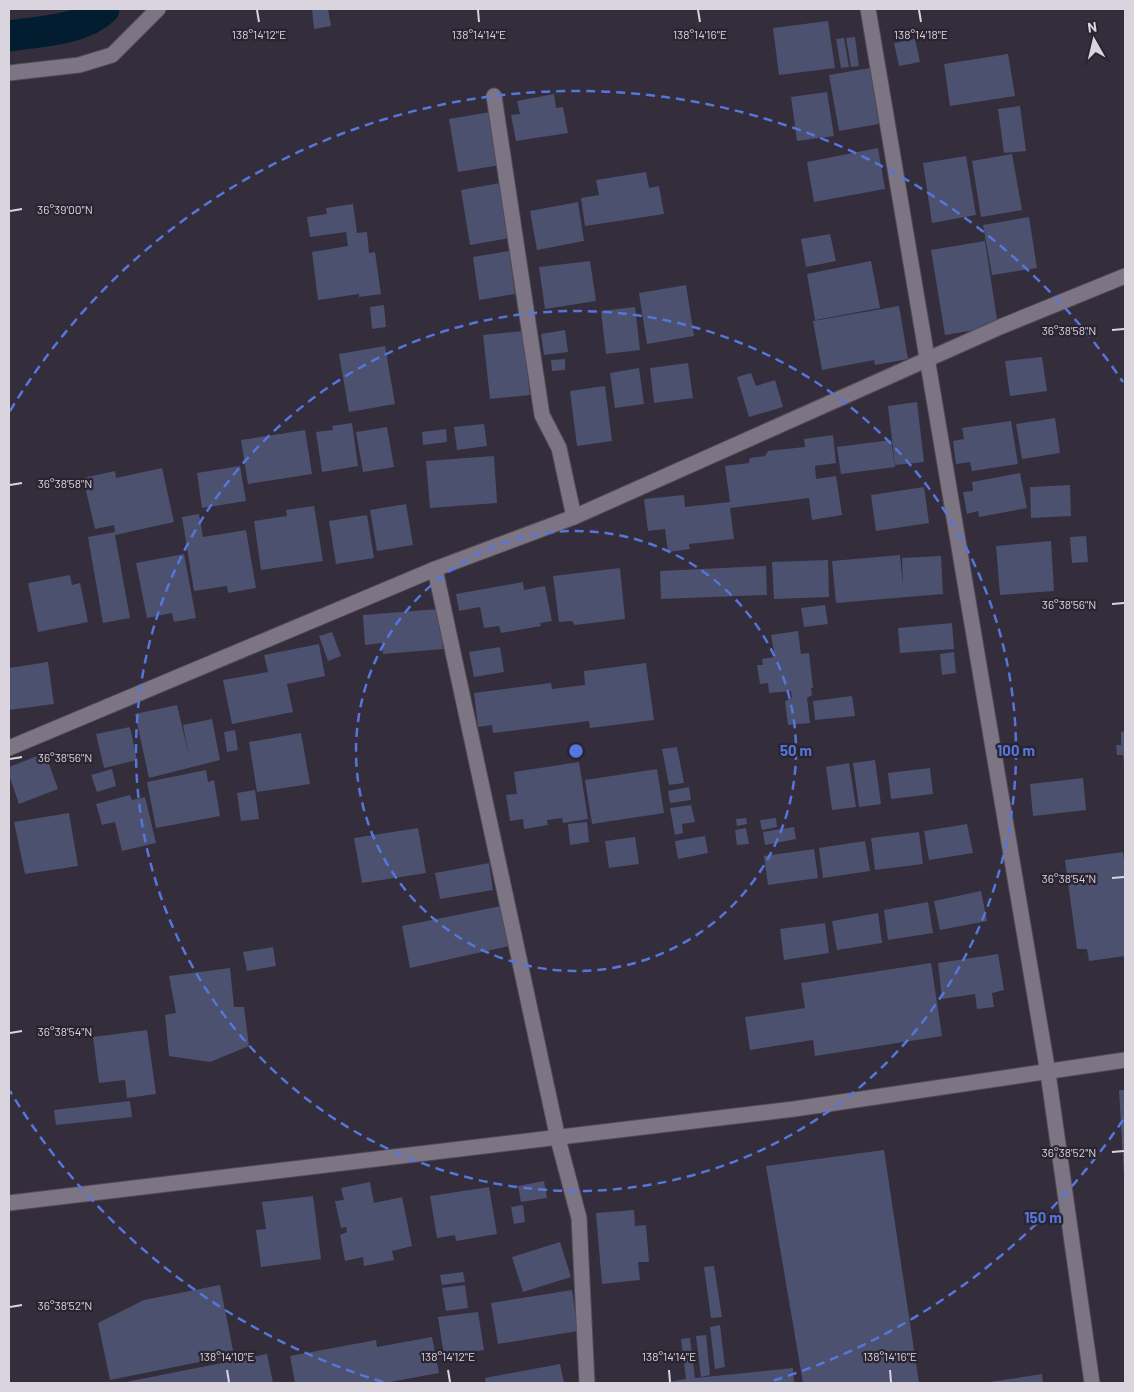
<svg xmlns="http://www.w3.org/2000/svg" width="1134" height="1392" font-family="Barlow,sans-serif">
<rect width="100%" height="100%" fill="#342d3b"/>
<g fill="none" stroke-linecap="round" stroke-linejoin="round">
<path stroke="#021d2f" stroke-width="31" d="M9 36C39 31 81 31 104 9"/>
</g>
<g fill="#4c516f">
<path d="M312 9H328L331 26 314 29Z"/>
<path d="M828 21 835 68 779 75 773 28Z"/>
<path d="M855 37 859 66 851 67 846 38Z"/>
<path d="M844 38 849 67 841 68 836 39Z"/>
<path d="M915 39 920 62 899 66 894 43Z"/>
<path d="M1008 54 1015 96 950 106 944 64Z"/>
<path d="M870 68 879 124 839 131 829 75Z"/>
<path d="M827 92 834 136 797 141 791 97Z"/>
<path d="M554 94 556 108 563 107 568 133 516 141 511 115 520 114 517 101Z"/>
<path d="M1020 106 1026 151 1004 153 998 109Z"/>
<path d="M491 112 500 165 458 172 449 119Z"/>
<path d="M878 148 885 189 814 202 807 162Z"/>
<path d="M1012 154 1022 210 981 217 972 161Z"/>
<path d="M966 156 976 215 932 223 923 163Z"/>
<path d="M646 172 649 188 659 186 664 214 585 226 581 198 599 195 596 180Z"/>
<path d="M500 183 510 238 470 245 461 190Z"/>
<path d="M578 202 584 241 537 250 530 211Z"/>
<path d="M353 204 357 233 367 232 369 253 375 252 381 294 359 297V294L318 300 312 252 348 246 346 232 310 237 307 217 327 214 326 208Z"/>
<path d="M1029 217 1037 268 992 275 983 225Z"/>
<path d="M830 234 836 261 806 267 801 239Z"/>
<path d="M985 241 998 326 945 335 931 250Z"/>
<path d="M509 251 515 294 479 300 473 257Z"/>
<path d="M590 261 596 301 545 309 539 267Z"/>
<path d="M871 261 880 308 815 320 807 274Z"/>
<path d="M686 285 694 336 647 344 639 293Z"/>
<path d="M384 305 386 327 372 329 370 307Z"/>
<path d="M899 306 908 359 875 365 874 360 822 370 813 321Z"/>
<path d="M635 307 640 350 606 354 601 311Z"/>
<path d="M565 330 568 352 544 355 541 334Z"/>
<path d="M523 331 530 395 490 399 483 335Z"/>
<path d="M385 346 395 404 349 412 339 354Z"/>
<path d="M1042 357 1047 391 1010 396 1005 361Z"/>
<path d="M565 359V370L552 371 551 360Z"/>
<path d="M688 363 693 398 654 403 650 368Z"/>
<path d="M639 368 644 404 615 408 610 373Z"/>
<path d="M751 373 756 386 775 380 783 407 749 417 737 377Z"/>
<path d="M605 386 612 441 577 446 570 391Z"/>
<path d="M917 402 924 462 895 465 888 406Z"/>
<path d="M1055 418 1060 453 1022 459 1016 424Z"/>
<path d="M1011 421 1018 464 972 471 970 462 956 464 953 441 964 439 962 428Z"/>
<path d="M352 423 358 466 322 472 316 432 333 430 332 426Z"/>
<path d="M484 424 487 446 457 450 454 427Z"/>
<path d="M387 427 394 467 363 472 356 432Z"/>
<path d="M446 429 447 442 423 445 422 432Z"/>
<path d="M305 430 312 474 248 484 241 440Z"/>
<path d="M833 435 836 463 815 466 816 479 836 476 842 515 812 520 809 498 730 508 734 539 689 544 690 549 668 552 665 529 648 531 644 499 684 495 685 507 730 502 725 466 749 463 750 458 765 456 768 451 805 447 804 439Z"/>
<path d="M891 440 895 467 841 474 837 447Z"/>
<path d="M494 456 497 503 430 508 426 461Z"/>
<path d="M240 466 246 501 202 508 197 473Z"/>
<path d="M162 468 174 522 115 535 130 618 103 623 88 537 115 532 114 525 95 529 83 478 115 471 116 478Z"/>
<path d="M1020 473 1027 508 979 517 978 511 967 514 963 492 973 491 972 482Z"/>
<path d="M1070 485 1071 516 1031 518 1030 487Z"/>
<path d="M924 487 929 523 876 531 871 495Z"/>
<path d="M406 504 413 545 377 551 370 510Z"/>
<path d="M314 506 323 561 261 570 254 521 287 516 286 510Z"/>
<path d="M199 514 203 537 246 530 256 588 228 593 227 586 194 591 182 517Z"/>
<path d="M367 515 374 558 336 564 329 521Z"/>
<path d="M1086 536 1088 562 1072 563 1070 537Z"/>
<path d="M1051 541 1054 591 1000 595 996 546Z"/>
<path d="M184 554 196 618 174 622 172 613 147 618 136 563Z"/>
<path d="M900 555 903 585 902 558 941 556 943 594 836 603 832 561Z"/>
<path d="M828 560 829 597 774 599 772 562Z"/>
<path d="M766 566 767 595 661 599 660 571Z"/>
<path d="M620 568 625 619 575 625 572 621 559 622 553 576Z"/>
<path d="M70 575 72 585 80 583 88 622 38 632 28 583Z"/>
<path d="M523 582 524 590 545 586 552 621 540 623 541 626 501 633 499 626 484 628 480 607 459 611 456 594Z"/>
<path d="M825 605 828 624 804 627 801 608Z"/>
<path d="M439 609 443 649 383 654 382 643 365 645 363 615Z"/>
<path d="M952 623 954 649 900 653 898 628Z"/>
<path d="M798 631 801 654 809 653 813 688H811L812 695 807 698 810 723 788 725 785 701 792 698 791 691 769 693 768 683 760 684 757 665H763L762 659 775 657 771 635Z"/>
<path d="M332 632 341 656 328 661 319 636Z"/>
<path d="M319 644 325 676 287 684 293 712 232 724 223 680 268 672 264 655Z"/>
<path d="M500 647 504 672 474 677 469 652Z"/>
<path d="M954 652 956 673 942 675 940 654Z"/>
<path d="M48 662 54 704 9 710V668Z"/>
<path d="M646 663 654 720 590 728 589 721 493 733 492 725 478 727 474 693 551 683 552 689 585 685 584 671Z"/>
<path d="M852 696 855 716 815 720 813 701Z"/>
<path d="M177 705 189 756 183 725 212 719 220 760 149 778 135 714Z"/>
<path d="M130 727 137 760 104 768 96 734Z"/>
<path d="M235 730 238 750 227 752 224 732Z"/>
<path d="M1125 731V764H1124L1123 755H1117L1116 745H1121V732Z"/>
<path d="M301 733 310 784 257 792 249 742Z"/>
<path d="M677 747 684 783 669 785 662 749Z"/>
<path d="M45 753 58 789 19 804 9 775V767Z"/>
<path d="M875 760 881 804 859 807 853 763Z"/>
<path d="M579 762 588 819 563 823 562 818 547 820 548 825 524 829 523 819 510 821 506 795 517 794 514 772Z"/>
<path d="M849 763 856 807 832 810 826 767Z"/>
<path d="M930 768 933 794 891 799 888 773Z"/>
<path d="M112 769 116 786 97 792 91 775Z"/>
<path d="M657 769 664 813 592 824 585 780Z"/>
<path d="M206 770 208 782 214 780 220 816 156 828 147 782Z"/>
<path d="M1083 778 1086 810 1033 816 1030 784Z"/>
<path d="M689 787 691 800 670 803 668 791Z"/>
<path d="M255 790 259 819 241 821 237 793Z"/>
<path d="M130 795 132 800 145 797 156 843 122 851 115 822 102 825 96 804Z"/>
<path d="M691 805 695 822 682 824 683 833 675 835 670 808Z"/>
<path d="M69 813 78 866 25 874 14 822Z"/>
<path d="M746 818 747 824 737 826 736 819Z"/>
<path d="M776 818 777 827 762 830 760 820Z"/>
<path d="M587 822 589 842 570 845 568 824Z"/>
<path d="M967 824 973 853 929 860 924 831Z"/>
<path d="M794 827 796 839 765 845 763 832Z"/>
<path d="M418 828 426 873 362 883 354 838Z"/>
<path d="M746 828 749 844 737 845 735 830Z"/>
<path d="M919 832 923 864 875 870 871 838Z"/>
<path d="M705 836 708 853 678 859 675 841Z"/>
<path d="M635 837 639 864 609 868 605 841Z"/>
<path d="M865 841 870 871 823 878 819 848Z"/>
<path d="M814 849 818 878 768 885 764 856Z"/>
<path d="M1123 852 1125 869V956L1089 961 1087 949H1077L1065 860Z"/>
<path d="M489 863 493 890 440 899 435 873Z"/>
<path d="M981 891 987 921 940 930 934 901Z"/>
<path d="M928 902 933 933 888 940 884 910Z"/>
<path d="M501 906 513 945 410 968 402 926Z"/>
<path d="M878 913 882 943 837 950 832 921Z"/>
<path d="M825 923 829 953 784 960 780 929Z"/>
<path d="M273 947 276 966 247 971 243 952Z"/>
<path d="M998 954 1004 990 992 993 994 1007 977 1009 975 994 942 999 938 963Z"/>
<path d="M931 963 942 1036 815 1056 813 1040 750 1050 745 1017 805 1008 801 983Z"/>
<path d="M230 968 234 1007H244L249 1046 210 1062 169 1056 165 1015 176 1013 169 976Z"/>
<path d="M147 1030 156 1094 127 1098 125 1080 99 1083 93 1037Z"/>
<path d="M1119 1090H1125V1176H1124Z"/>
<path d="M130 1101 132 1117 56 1125 54 1110Z"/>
<path d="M884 1150 919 1383H803L766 1166Z"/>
<path d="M544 1181 547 1198 521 1202 518 1186Z"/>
<path d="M370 1182 374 1203 402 1197 412 1246 392 1251 394 1260 364 1266 363 1257 345 1261 340 1235 347 1232 346 1227 341 1228 335 1201 344 1200 341 1188Z"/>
<path d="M489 1187 497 1234 456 1241 455 1235 437 1238 430 1196Z"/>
<path d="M313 1196 321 1259 261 1267 256 1230 266 1229 262 1202Z"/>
<path d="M523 1205 525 1222 514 1224 511 1207Z"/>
<path d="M634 1210 635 1226 646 1225 649 1262H638L640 1280 602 1284 596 1213Z"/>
<path d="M560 1242 571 1277 523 1292 512 1257Z"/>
<path d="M714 1266 722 1317 711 1318 704 1267Z"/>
<path d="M463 1272 465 1282 442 1285 440 1275Z"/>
<path d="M220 1285 234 1355 110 1380 98 1323 144 1300Z"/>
<path d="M465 1285 468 1308 446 1311 442 1288Z"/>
<path d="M572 1290 578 1331 498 1344 491 1303Z"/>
<path d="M478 1312 484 1350 444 1356 438 1317Z"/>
<path d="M720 1325 725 1367 715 1369 710 1327Z"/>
<path d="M706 1335 710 1375 701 1377 696 1336Z"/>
<path d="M432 1337 439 1373 384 1383H295L290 1356 376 1340 377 1347Z"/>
<path d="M690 1338 695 1378 793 1368 794 1383H662L686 1379 681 1339Z"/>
<path d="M267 1354 273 1383H126V1382Z"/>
<path d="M560 1364 564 1383H486L485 1378Z"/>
<path d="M1042 1374 1043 1383H990V1382Z"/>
</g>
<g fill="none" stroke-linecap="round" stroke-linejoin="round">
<defs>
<g id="street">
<path d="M9 73 79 65 112 55 158 9"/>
<path d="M494 96 542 415 559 448 574 517"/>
<path d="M435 569 558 1139 579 1218 587 1383"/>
<path d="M9 748 435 569 574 517 1000 327 1125 276"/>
</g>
<g id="secondary">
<path d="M868 9 1048 1073 1092 1383"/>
<path d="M9 1203 794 1109 1125 1060"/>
</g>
</defs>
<use href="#street" stroke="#514a56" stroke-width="17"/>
<use href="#secondary" stroke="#514a56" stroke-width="17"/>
<use href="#street" stroke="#7d7484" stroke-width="15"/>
<use href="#secondary" stroke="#7d7484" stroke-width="15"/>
</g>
<path fill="none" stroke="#d9d4dd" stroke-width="2" d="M257 10 259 22M478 10 479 22M698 10 700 22M919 10 921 22M10 211 22 209M1112 330 1124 329M10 485 22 483M1112 604 1124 603M10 759 22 757M1112 878 1124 877M10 1033 22 1031M1112 1152 1124 1151M10 1307 22 1305M227 1370 229 1382M448 1370 450 1382M669 1370 670 1382M890 1370 891 1382"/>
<g fill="none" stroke="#5576da" stroke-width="2.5" stroke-dasharray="9 6">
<circle cx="576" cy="751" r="220"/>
<circle cx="576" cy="751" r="440"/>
<path d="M1123 1120A660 660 0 0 1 769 1382M383 1382A660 660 0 0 1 10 1091M10 411A660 660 0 0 1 1123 382"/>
</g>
<g font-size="12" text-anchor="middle" fill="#d9d4dd" stroke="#2a2330" stroke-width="4.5" stroke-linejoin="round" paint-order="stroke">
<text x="259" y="39">138°14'12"E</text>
<text x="479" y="39">138°14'14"E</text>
<text x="700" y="39">138°14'16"E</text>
<text x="921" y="39">138°14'18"E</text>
<text x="65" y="214">36°39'00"N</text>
<text x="1069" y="335">36°38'58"N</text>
<text x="65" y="488">36°38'58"N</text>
<text x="1069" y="609">36°38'56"N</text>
<text x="65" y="762">36°38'56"N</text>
<text x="1069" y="883">36°38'54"N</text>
<text x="65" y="1036">36°38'54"N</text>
<text x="1069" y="1157">36°38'52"N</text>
<text x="65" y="1310">36°38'52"N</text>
<text x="227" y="1361">138°14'10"E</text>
<text x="448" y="1361">138°14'12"E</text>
<text x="669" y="1361">138°14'14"E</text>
<text x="890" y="1361">138°14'16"E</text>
</g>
<circle cx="576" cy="751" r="8" fill="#5576da" stroke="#2a2330" stroke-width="2.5"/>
<g font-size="15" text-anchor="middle" font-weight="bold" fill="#5576da" stroke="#2a2330" stroke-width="4.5" stroke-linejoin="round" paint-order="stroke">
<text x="796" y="756">50 m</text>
<text x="1016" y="756">100 m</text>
<text x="1043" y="1223">150 m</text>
</g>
<rect width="1134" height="1392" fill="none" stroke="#d9d4dd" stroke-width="20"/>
<g transform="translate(1094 40) rotate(352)" stroke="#2a2330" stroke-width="4" paint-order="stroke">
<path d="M0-4L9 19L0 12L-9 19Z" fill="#d9d4dd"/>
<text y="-8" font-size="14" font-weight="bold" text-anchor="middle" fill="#d9d4dd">N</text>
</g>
</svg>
